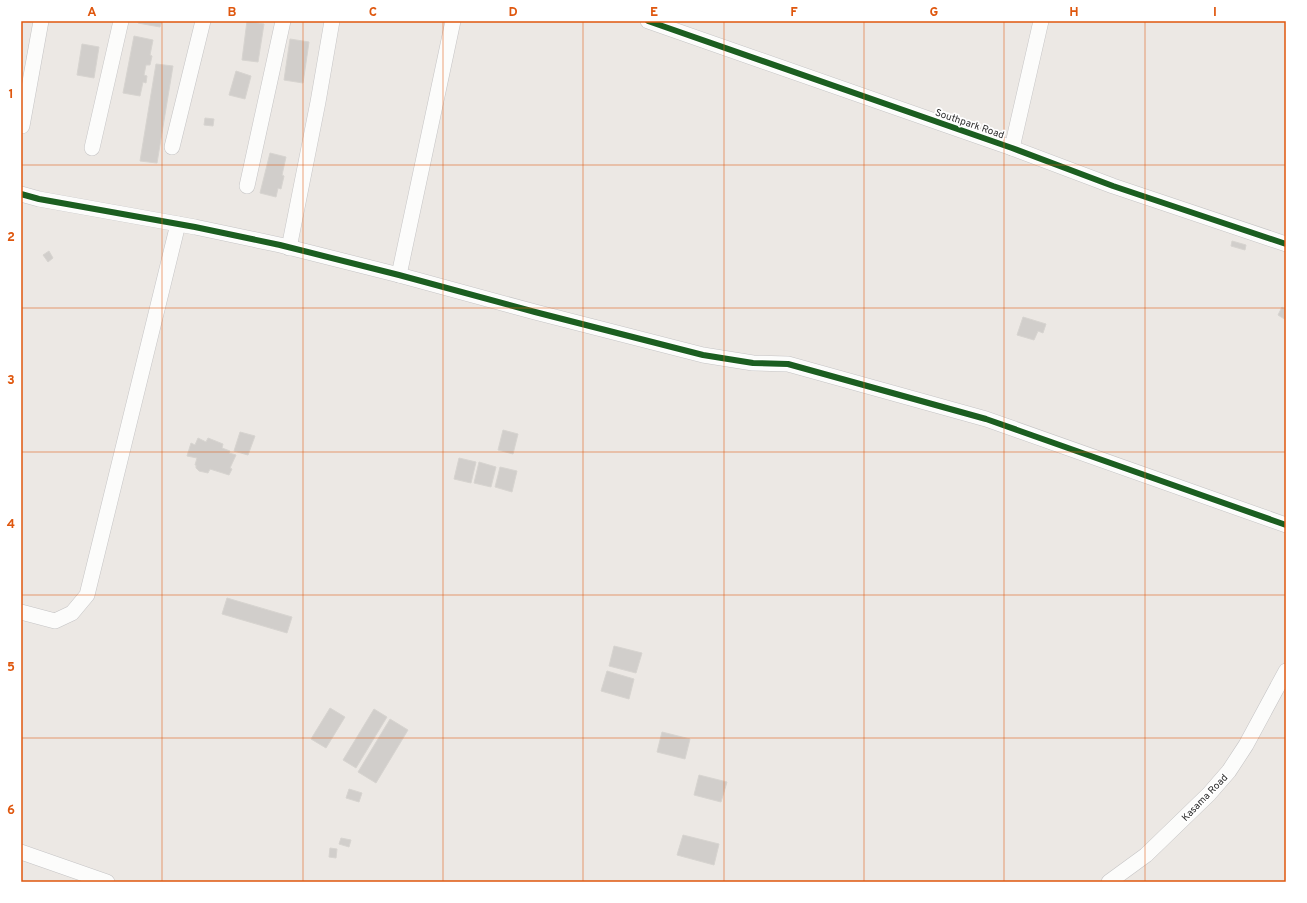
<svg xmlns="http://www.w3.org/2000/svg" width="1307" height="903" font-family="Overpass,sans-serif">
<rect width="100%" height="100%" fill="#ece8e4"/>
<g fill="#d1cecb" stroke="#d7d4d0">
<path d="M139 21H162L160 27 138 23Z"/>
<path d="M247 21 264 24 258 62 242 60Z"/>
<path d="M134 36 153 40 150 55 152 56 150 65H146L144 75 147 76 146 83 143 82 140 96 123 93Z"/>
<path d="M290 39 309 42 303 83 284 80Z"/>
<path d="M82 44 99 47 94 78 77 75Z"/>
<path d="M156 64 173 66 157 163 140 161Z"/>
<path d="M236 71 251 76 245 99 229 95Z"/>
<path d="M205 118 214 119 213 126 204 125Z"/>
<path d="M270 153 286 157 282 175 284 176 281 189 278 188 276 197 260 193Z"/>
<path d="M1232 241 1246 245 1245 250 1231 246Z"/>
<path d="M49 251 53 258 48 262 43 255Z"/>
<path d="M1282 307 1286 310V320L1278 315Z"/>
<path d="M1023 317 1046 324 1043 333 1038 331 1034 340 1017 335Z"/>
<path d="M503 430 518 434 513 454 498 450Z"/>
<path d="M240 432 255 436 248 455 234 451Z"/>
<path d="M198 438 206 442 208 438 223 444 222 448 230 451 229 453 236 455 230 468 232 469 229 475 210 469 208 473 199 471 196 468V465H195L197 458 187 456 191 443 195 445Z"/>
<path d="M459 458 476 462 471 483 454 479Z"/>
<path d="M479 462 496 467 491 487 474 483Z"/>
<path d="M500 467 517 471 512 492 495 487Z"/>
<path d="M227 598 292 617 287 633 222 614Z"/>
<path d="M614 646 642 653 636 673 609 666Z"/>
<path d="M607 671 634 679 629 699 601 691Z"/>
<path d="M330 708 345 717 326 748 311 739Z"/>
<path d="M374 709 387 717 356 768 343 760Z"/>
<path d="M390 719 408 730 376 783 358 772Z"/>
<path d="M662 732 690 739 685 759 657 752Z"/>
<path d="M699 775 727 782 721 802 694 795Z"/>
<path d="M349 789 362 793 359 802 346 798Z"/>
<path d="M683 835 719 844 714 865 677 855Z"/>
<path d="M341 838 351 840 349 847 339 844Z"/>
<path d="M330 848 337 849 336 858 329 857Z"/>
</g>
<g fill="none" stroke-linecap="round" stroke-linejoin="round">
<defs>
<g id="minor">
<path d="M648 21 1012 148 1113 186 1286 244"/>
<path d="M22 126 41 21"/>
<path d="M172 147 203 21"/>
<path d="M92 148 121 21"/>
<path d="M1012 148 1041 21"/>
<path d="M247 186 283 21"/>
<path d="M21 194 39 199 195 227 280 245 399 275 535 312 703 355 753 363 788 364 986 419 1286 525"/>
<path d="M289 248 318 102 332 21"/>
<path d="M399 275 453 21"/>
<path d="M21 612 55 621 72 613 87 595 178 224"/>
<path d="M21 852 107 882"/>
<path d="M1109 882 1146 855 1209 794 1229 771 1246 745 1286 671"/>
</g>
</defs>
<use href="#minor" stroke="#c5c4c5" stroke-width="16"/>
<use href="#minor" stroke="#fcfcfb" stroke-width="15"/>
<defs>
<g id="cycleway">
<path d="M648 21 1012 148 1113 186 1286 244"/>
<path d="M21 194 39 199 195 227 280 245 399 275 535 312 703 355 753 363 788 364 986 419 1286 525"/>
</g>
</defs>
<use href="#cycleway" stroke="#fff" stroke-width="8"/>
<use href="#cycleway" stroke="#1b5e20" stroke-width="6"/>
</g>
<path fill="none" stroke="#df570e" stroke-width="1" stroke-opacity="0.55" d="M162 21V882M303 21V882M443 21V882M583 21V882M724 21V882M864 21V882M1004 21V882M1145 21V882M21 165H1286M21 308H1286M21 452H1286M21 595H1286M21 738H1286"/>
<g text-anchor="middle" stroke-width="3.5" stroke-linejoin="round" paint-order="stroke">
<g font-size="10" fill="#2e2e2e" stroke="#fff">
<text transform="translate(970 123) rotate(19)" y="4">Southpark Road</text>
<text transform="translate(1204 797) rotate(-46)" y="4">Kasama Road</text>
</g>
</g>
<rect width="1307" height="903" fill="none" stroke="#ffffff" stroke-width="44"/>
<rect x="22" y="22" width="1263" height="859" fill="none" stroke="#df570e" stroke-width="1.5"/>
<g font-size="13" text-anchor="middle" font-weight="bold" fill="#df570e">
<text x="92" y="16">A</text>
<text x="232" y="16">B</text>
<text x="373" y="16">C</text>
<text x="513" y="16">D</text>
<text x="654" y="16">E</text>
<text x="794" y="16">F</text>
<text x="934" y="16">G</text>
<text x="1074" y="16">H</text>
<text x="1215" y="16">I</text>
<text x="11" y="98">1</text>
<text x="11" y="241">2</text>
<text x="11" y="384">3</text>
<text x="11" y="528">4</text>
<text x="11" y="671">5</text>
<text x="11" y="814">6</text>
</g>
</svg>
